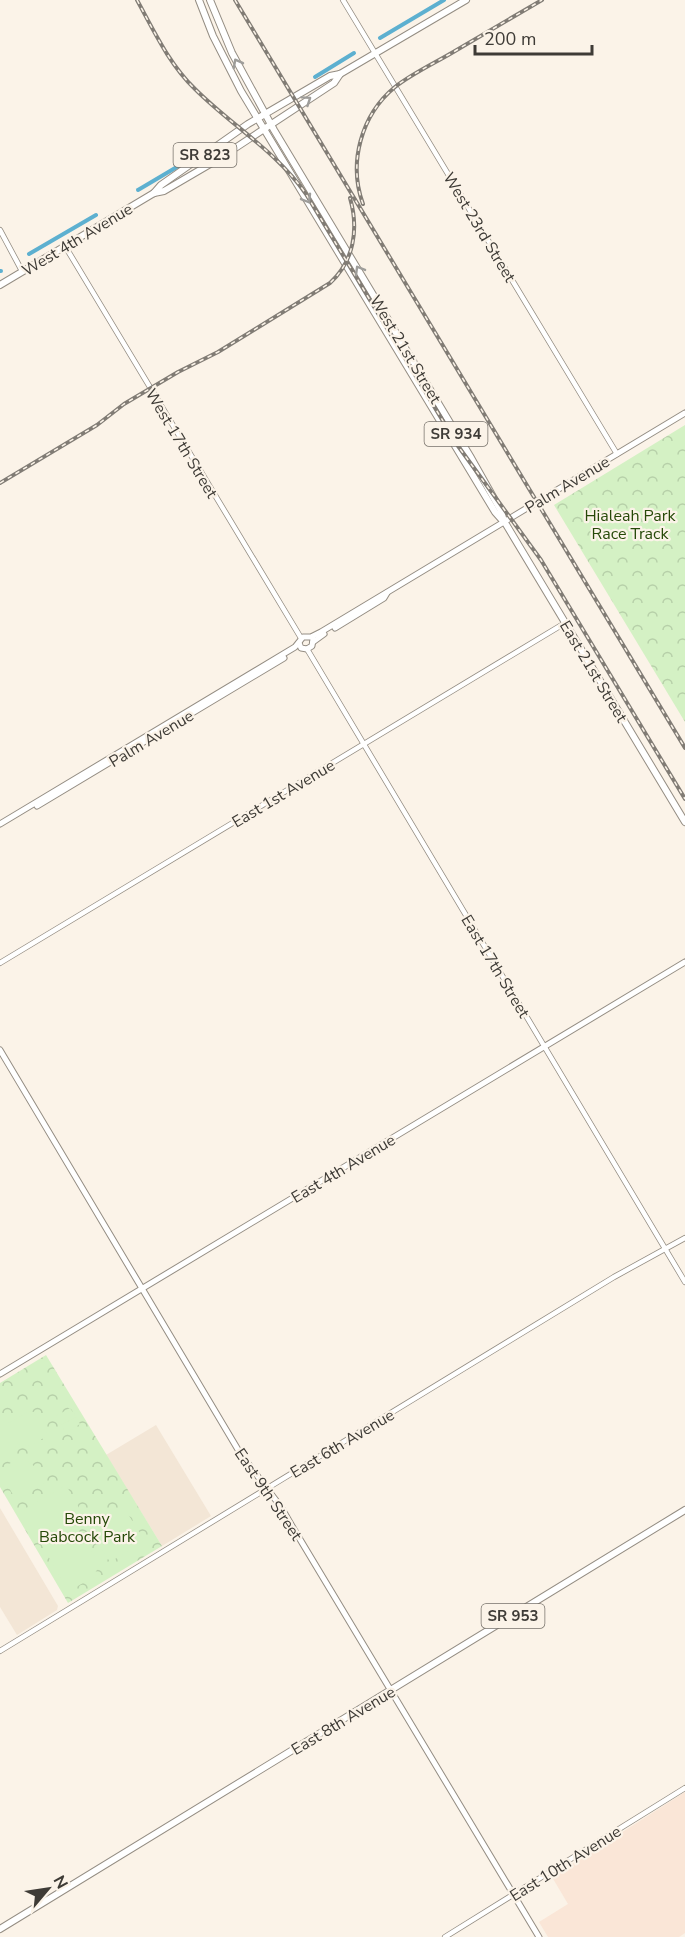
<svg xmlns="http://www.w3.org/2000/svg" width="685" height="1937" font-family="'Nunito Sans',sans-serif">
<defs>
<pattern id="park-crowns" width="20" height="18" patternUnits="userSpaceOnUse" patternTransform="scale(1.5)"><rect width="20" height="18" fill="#d4f1c4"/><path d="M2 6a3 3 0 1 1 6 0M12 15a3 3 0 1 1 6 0" fill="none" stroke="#b7d0a9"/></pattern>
</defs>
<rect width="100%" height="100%" fill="#fbf3e8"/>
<path fill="#fae6d7" d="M685 1792V1933L679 1937H548L539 1922 568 1904 552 1877Z"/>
<g fill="#f3e6d6">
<path d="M156 1425 211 1516 162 1546 106 1455Z"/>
<path d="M0 1508 58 1606 57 1610 17 1635 0 1607Z"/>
</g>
<g fill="url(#park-crowns)">
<path d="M685 425V722L554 505Z"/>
<path d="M46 1355 162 1546 68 1603 0 1487V1383Z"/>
</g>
<g fill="#d4f1c4">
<path d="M70 1408 75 1415 60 1424 56 1416Z"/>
<path d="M29 1411 34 1412 48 1435C37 1442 28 1450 16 1443L14 1453 0 1465V1422L7 1424Z"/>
<path d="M76 1417 80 1424 66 1433 61 1425Z"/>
<path d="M24 1459 34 1466 46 1482 19 1499 15 1498 0 1473V1470L15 1460Z"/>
<path d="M66 1485C79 1508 93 1522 69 1543 88 1539 92 1552 101 1567L96 1571 95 1576 71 1590 67 1589 24 1514 25 1509Z"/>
<path d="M123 1506 143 1538 142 1543 110 1562 96 1541 95 1530 102 1520Z"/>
</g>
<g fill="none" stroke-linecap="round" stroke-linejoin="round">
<g stroke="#5db0d0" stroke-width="4">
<path d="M380 38 444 0"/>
<path d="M315 77 354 53"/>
<path d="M138 190 187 161"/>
<path d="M29 254 96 215"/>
<path d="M0 271H1"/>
</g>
<defs>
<g id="tertiary">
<path d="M343 0 617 454"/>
<path d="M0 230 22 271"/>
<path d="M65 246 301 638"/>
<path d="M307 649 685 1282"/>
<path d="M0 963 565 623"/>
<path d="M0 1651 614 1277 685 1238"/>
<path d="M445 1937 685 1788"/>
</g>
<g id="secondary">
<path d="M335 628 384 598 387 593"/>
<path d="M313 642 324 634"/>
<path d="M299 643 301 648 307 649 312 646 313 639"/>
<path d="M37 806 284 658"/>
<path d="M0 824 295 647 303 637H311L321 632C442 558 564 487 685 413"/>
<path d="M0 1050 240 1453 281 1507 292 1526 539 1937"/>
<path d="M0 1374 685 962"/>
</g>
<g id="primary">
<path d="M199 0 213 36 241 91 495 512 503 521"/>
<path d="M210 0 232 53 274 130 470 456 501 511 504 521 685 822"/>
<path d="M154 193 161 185 248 124 330 76 340 74 466 0"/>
<path d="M0 285 154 193 164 191 217 160 334 83 340 74"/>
<path d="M0 1929 685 1510"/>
</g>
</defs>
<use href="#tertiary" stroke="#948d83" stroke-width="6"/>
<use href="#secondary" stroke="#948d83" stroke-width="7"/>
<use href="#primary" stroke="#948d83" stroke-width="8"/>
<use href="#tertiary" stroke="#fff" stroke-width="4.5"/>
<use href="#secondary" stroke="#fff" stroke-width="5"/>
<use href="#primary" stroke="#fff" stroke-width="6"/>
<defs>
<g id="rail">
<path d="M137 0C154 31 169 64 195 89 232 126 275 150 306 194L458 446 541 560 685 799"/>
<path d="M235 0 685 748"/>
<path d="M363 204C348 163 361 115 395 87 413 73 435 63 455 51 484 34 513 17 542 0"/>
<path d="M0 483 97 425 124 404 178 372 218 352 330 283C354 261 359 229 350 198"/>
</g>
</defs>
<use href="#rail" stroke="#817c75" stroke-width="4"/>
<use href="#rail" stroke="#fbf3e8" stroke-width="1.5" stroke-dasharray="4.5" stroke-linecap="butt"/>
</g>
<defs><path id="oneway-chevron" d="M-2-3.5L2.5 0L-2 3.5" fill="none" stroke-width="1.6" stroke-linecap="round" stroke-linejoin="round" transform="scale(1.5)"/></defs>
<g stroke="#9e9d9a">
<use href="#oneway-chevron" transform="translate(237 63) rotate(-118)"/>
<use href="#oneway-chevron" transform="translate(307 100) rotate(-34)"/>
<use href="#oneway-chevron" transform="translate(307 199) rotate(60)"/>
<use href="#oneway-chevron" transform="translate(359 270) rotate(-120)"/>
</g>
<g text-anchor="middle" stroke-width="4.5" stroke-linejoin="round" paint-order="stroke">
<g fill="#fbf3e8" stroke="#77726b" stroke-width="1.5">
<rect x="173.5" y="143" width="63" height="24" rx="4.5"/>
<rect x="424.5" y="422" width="63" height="24" rx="4.5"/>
<rect x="481.5" y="1604" width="63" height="24" rx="4.5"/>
</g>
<g font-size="15" font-weight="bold" fill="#3e3b36">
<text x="205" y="160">SR 823</text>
<text x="456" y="439">SR 934</text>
<text x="513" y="1621">SR 953</text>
</g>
<g font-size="16" fill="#3e3b36" stroke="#fbf3e8">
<text transform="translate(480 227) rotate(59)" y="6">West 23rd Street</text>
<text transform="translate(77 239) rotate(-31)" y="6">West 4th Avenue</text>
<text transform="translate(406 349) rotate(59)" y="6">West 21st Street</text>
<text transform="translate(182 443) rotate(59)" y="6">West 17th Street</text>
<text transform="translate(567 484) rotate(-31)" y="6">Palm Avenue</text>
<text transform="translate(594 671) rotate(59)" y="6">East 21st Street</text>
<text transform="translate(151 738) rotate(-31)" y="6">Palm Avenue</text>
<text transform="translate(283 793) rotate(-31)" y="6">East 1st Avenue</text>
<text transform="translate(496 966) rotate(59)" y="6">East 17th Street</text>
<text transform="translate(343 1168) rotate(-31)" y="6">East 4th Avenue</text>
<text transform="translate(342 1443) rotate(-31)" y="6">East 6th Avenue</text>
<text transform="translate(269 1494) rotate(56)" y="6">East 9th Street</text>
<text transform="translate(343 1720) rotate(-31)" y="6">East 8th Avenue</text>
<text transform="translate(565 1863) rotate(-32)" y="6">East 10th Avenue</text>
</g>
<g font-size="16" fill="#264908" stroke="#fbf3e8">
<text x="630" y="521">Hialeah Park<tspan x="630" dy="18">Race Track</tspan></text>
<text x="87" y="1524">Benny<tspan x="87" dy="18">Babcock Park</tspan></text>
</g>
</g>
<g transform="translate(48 1889) rotate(61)" stroke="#fbf3e8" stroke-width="4.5" paint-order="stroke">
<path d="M0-4.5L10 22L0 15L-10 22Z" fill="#3e3b36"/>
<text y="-9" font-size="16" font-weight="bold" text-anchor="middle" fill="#3e3b36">N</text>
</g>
<path d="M475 45v9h117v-9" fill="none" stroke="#3e3b36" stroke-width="3"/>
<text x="484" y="45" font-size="18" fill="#3e3b36" stroke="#fbf3e8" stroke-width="4.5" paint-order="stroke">200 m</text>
</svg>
